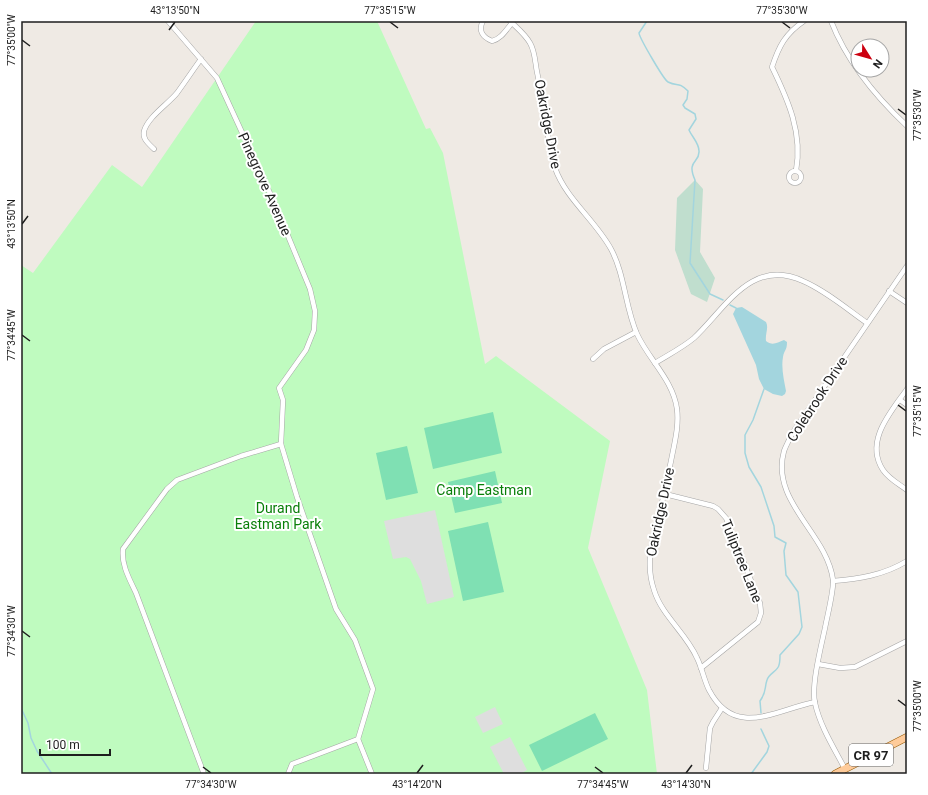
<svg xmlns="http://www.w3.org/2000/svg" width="928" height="795" font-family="Roboto,sans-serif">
<rect width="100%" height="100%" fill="#efeae4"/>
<path fill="#c0dece" d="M695 180 703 189 700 252 715 278 707 302 691 294 675 250 677 198Z"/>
<path fill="#bffbbf" d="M256 21H377L426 129 430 128 443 153 485 364 496 356 610 441 588 548 647 690 657 774H21V265L33 273 112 165 142 187Z"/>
<g fill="#7fe0b3">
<path d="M493 412 502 453 433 469 424 428Z"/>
<path d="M407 446 418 493 386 500 376 453Z"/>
<path d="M495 471 502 503 455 513 448 482Z"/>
<path d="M488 522 504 592 463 601 448 531Z"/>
<path d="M595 713 608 739 542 771 529 745Z"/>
</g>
<g fill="#dedede">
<path d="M435 510 454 597 427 604 421 581 410 559 406 557 393 559 384 521Z"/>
<path d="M495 707 503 724 483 733 475 717Z"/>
<path d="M510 737 527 770 520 774H504L490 747Z"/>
</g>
<path fill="#a3d5de" d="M742 307 766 322C769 328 765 334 766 341 772 346 777 343 784 340L787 342C787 351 784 350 783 357 781 368 784 380 786 391L785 394 782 396 773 394 764 389 759 379 756 365 733 314 736 308Z"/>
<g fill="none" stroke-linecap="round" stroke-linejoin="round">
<g stroke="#a3d5de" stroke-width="1.5">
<path d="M647 21 639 33C640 39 664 80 668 82 678 87 678 81 688 91L687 99 683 105 685 108 695 114 696 119 689 130C692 137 699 143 699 151 700 163 686 160 695 180L690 263 710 294 723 300"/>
<path d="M730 305 736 308"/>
<path d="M21 708 28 723 31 738 37 751 52 774"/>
<path d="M761 713 760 701C767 691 764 689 767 680 769 673 778 671 779 665 780 662 780 658 780 655L799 634 802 627 798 592 786 575 784 551 786 543 775 537 774 526 761 487 749 467 745 453V435L753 420 764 389"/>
<path d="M751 774 767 752 769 746 761 729"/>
</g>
<defs>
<g id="minor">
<path d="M168 21 217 78 274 202 310 289 315 311 314 330 306 350 279 388 283 400 281 444 297 497 336 609 355 640 373 689 358 739 372 774"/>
<path d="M483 21C478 30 482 37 492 41 501 39 506 30 512 23"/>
<path d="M510 21C517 28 525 34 530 43 535 51 535 62 537 72 541 90 544 108 547 127 549 141 550 155 555 168 566 199 595 220 611 249 625 275 625 307 637 334 649 360 673 380 677 409 679 425 675 441 672 456 668 476 664 495 659 515 652 541 645 563 654 590 662 616 686 633 697 658 702 668 704 680 709 690 735 739 775 710 815 702"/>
<path d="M831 21C847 62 875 96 907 126"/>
<path d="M154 149C149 144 142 139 144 131 148 117 168 104 177 93 185 82 193 70 201 59"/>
<circle cx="795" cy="177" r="6"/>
<path d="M796 171C803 133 788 100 772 67 779 46 785 34 804 21"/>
<path d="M889 291 907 303"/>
<path d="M593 359 604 349 636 332"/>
<path d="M655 363C668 355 682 348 694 338 726 308 751 257 803 281 826 291 847 309 867 323"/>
<path d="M907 389C891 412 864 441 883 470 889 479 899 484 907 490"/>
<path d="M900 400 907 405"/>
<path d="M665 494 713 506 718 509 726 518 760 603 761 613 758 622 701 668"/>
<path d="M833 581C859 579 884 575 907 561"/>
<path d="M818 664 840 668 855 667 907 641"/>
<path d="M706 768 710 728 713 722 722 708"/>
<path d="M845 769C834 748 820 726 815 703 811 685 821 647 825 628 827 617 834 590 833 580 827 533 770 502 784 451 787 443 791 436 795 429L907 266"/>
<path d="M204 774 136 593C130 580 121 565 123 549L167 489 177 480 241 456 281 444"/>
<path d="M288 774 292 764 358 739"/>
</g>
<path id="primary" d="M835 774 907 737"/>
</defs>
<use href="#minor" stroke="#a5a5a5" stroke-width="5.5"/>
<use href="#primary" stroke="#985900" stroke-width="8"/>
<use href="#minor" stroke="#fff" stroke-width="4.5"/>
<use href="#primary" stroke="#fecb9a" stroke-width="7"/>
</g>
<path fill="none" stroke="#1e1e1e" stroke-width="1.5" d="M390 22 398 28M782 22 790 28M169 30 175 22M22 40 30 46M898 109 906 115M22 224 28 216M22 335 30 341M898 405 906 411M22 631 30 637M898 700 906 706M203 767 211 773M595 767 603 773M417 773 423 765M686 773 692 765"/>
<g text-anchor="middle" stroke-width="4" stroke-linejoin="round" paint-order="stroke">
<rect fill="#fff" stroke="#626262" stroke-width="1" x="849" y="744" width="44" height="22" rx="3"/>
<g font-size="13" font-weight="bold" fill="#1e1e1e">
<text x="871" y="760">CR 97</text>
</g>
<g font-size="14" fill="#1e1e1e" stroke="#fff">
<text transform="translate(548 124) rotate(79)" y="5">Oakridge Drive</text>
<text transform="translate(265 184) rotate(66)" y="5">Pinegrove Avenue</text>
<text transform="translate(817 399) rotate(-57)" y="5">Colebrook Drive</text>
<text transform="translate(660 512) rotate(-78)" y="5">Oakridge Drive</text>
<text transform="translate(742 561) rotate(68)" y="5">Tuliptree Lane</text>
</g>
<g font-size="14" fill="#097f09" stroke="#fff">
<text x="484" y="495">Camp Eastman</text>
<text x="278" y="513">Durand<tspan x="278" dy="16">Eastman Park</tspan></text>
</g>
</g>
<rect width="928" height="795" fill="none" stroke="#ffffff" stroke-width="44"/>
<g transform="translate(870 58) rotate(127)"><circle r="19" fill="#ffffff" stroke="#a5a5a5"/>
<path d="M0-3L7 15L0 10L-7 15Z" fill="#cc0010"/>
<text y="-6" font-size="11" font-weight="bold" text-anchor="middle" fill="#1e1e1e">N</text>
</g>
<path d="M40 749v6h70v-6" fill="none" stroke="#1e1e1e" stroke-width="2"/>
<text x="46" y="749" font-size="12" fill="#1e1e1e" stroke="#ffffff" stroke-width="3" paint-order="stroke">100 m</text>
<rect x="22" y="22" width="884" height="751" fill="none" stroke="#1e1e1e" stroke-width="1.5"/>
<g font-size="10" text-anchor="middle" fill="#1e1e1e">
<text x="175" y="14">43°13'50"N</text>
<text x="390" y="14">77°35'15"W</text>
<text x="782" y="14">77°35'30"W</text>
<text transform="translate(11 40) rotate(-90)" y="4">77°35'00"W</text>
<text transform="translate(917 115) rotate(-90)" y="4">77°35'30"W</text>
<text transform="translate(11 224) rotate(-90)" y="4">43°13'50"N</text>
<text transform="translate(11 335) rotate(-90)" y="4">77°34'45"W</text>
<text transform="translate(917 411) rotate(-90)" y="4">77°35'15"W</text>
<text transform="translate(11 631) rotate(-90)" y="4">77°34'30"W</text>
<text transform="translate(917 706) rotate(-90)" y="4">77°35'00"W</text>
<text x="211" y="788">77°34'30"W</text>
<text x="417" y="788">43°14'20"N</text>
<text x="603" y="788">77°34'45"W</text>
<text x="686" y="788">43°14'30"N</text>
</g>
</svg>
